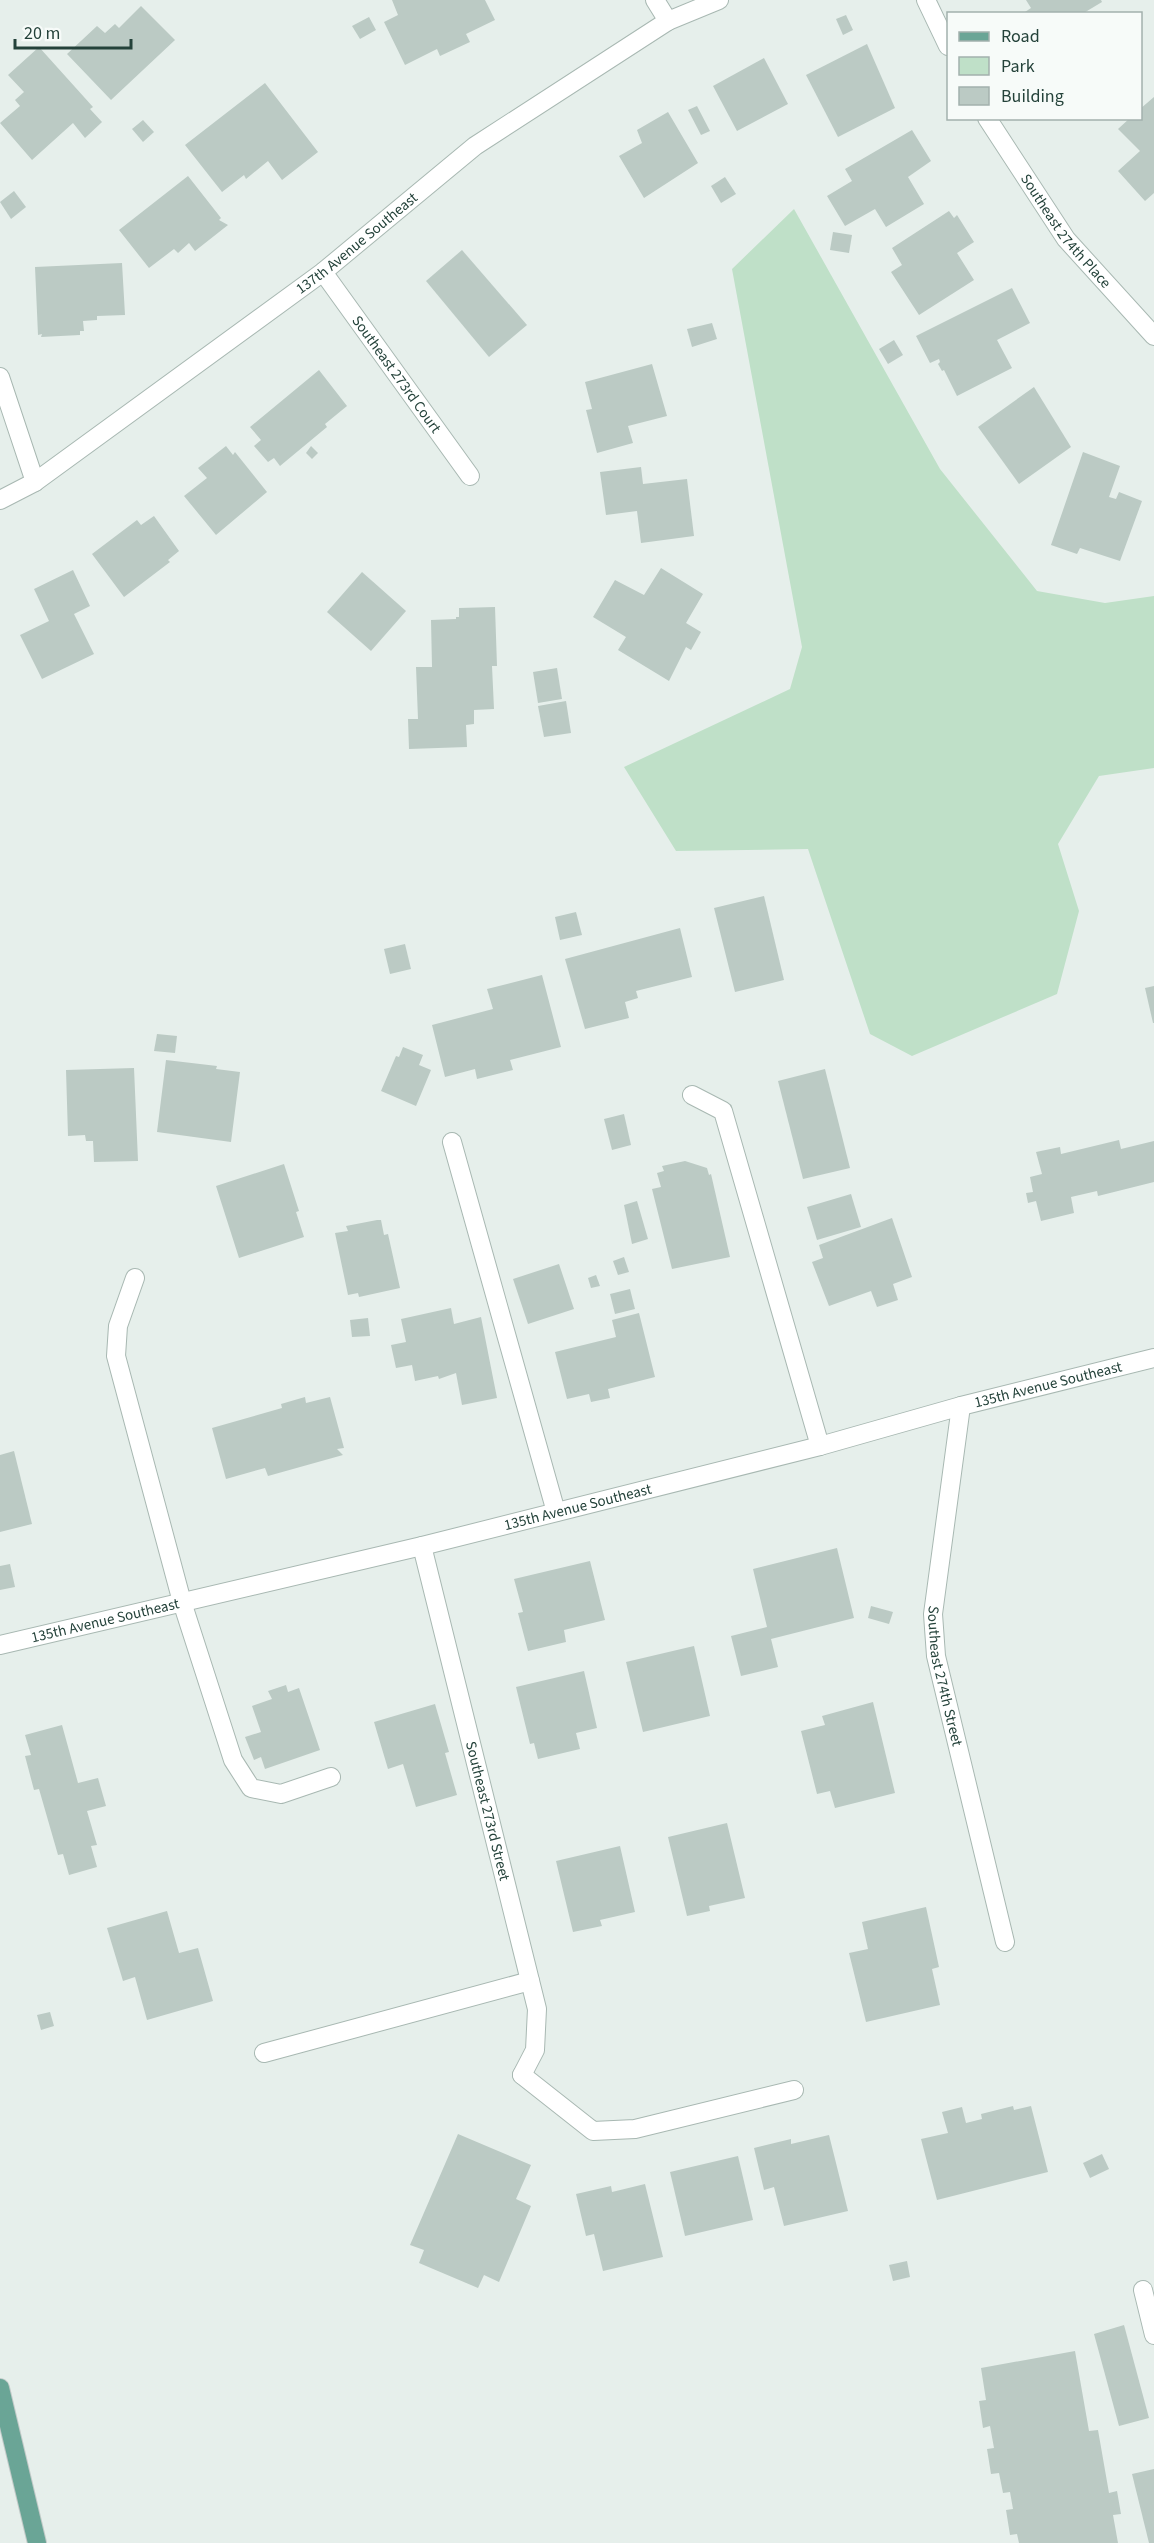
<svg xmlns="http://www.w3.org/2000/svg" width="1154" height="2543" font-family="'Source Sans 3',sans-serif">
<rect width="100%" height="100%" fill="#e6efeb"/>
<path fill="#bfe0c8" d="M794 209 940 469 1037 591 1105 603 1154 596V768L1099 776 1058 844 1079 911 1057 994 912 1056 870 1034 808 849 676 851 624 767 790 689 802 647 732 269Z"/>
<g fill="#bbcac4">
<path d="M392 0H485L495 20 466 34 470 42 440 56 437 49 405 65 384 22 398 15Z"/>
<path d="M1026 0H1101L1102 2 1082 14H1026L1025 12 1031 8Z"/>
<path d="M141 6 175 40 111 100 67 54 97 26 105 33 115 24 119 28Z"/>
<path d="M846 15 853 30 843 35 836 19Z"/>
<path d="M369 17 376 30 360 39 352 26Z"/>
<path d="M867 44 895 108 838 137 806 75Z"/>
<path d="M39 47 93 107 90 109 102 122 85 138 73 123 32 160 0 123 20 106 15 100 24 92 8 75Z"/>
<path d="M764 58 788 104 737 131 713 86Z"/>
<path d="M265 83 318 152 282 180 268 161 246 179 244 175 222 192 185 145Z"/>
<path d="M1154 97V193L1145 201 1118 171 1140 151 1118 129 1130 118H1140V109Z"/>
<path d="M697 106 710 131 701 135 688 110Z"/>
<path d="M668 112 698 163 644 198 619 156 642 143 637 130Z"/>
<path d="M143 120 154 132 143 142 132 129Z"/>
<path d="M912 130 931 161 908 177 924 204 886 227 875 209 845 226 827 196 852 181 845 169Z"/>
<path d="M188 176 221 218 219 220 228 225 195 251 189 243 178 253 174 249 149 268 119 230Z"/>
<path d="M725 177 736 194 721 203 711 186Z"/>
<path d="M14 191 26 207 11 219 0 202Z"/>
<path d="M949 211 954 218 957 215 974 242 957 253 974 280 919 315 891 272 902 265 892 248Z"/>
<path d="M833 232 852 235 849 253 830 250Z"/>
<path d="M462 250 527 325 489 357 426 281Z"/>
<path d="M122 263 125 315 97 316V320L83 321 84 331H80V335L41 337 42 334 38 335 35 267Z"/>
<path d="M1012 288 1030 323 997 340 1012 368 957 396 944 370 942 371 938 364 940 362 939 359 930 363 916 336Z"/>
<path d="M712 323 717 339 692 347 687 329Z"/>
<path d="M894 340 903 355 888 364 879 349Z"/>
<path d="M652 364 667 416 628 426 633 443 597 453 586 410 592 409 585 382Z"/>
<path d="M319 370 347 406 325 424 327 427 280 466 274 458 268 462 254 446 261 440 250 427Z"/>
<path d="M1034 387 1071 447 1019 484 978 427Z"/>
<path d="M226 446 233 455 235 452 267 492 216 535 184 496 207 478 198 468Z"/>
<path d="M311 446 318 453 312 459 306 453Z"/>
<path d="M1083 452 1120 466 1109 497 1116 499 1119 492 1142 501 1120 561 1080 548 1077 554 1051 545Z"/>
<path d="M641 467 643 484 687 479 694 536 641 543 637 511 606 515 600 472Z"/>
<path d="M154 516 179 551 168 560 170 562 124 597 92 554 137 520 141 525Z"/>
<path d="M661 568 703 594 686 623 701 632 691 650 686 647 669 681 618 650 626 637 593 617 615 580 644 595Z"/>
<path d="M73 570 90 606 74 614 94 654 42 679 20 635 49 621 34 589Z"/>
<path d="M362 572 406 611 371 651 327 612Z"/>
<path d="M495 607 497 666H492L494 709 474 710V724L466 725 467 747 409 749 408 719H418L416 667H432L431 620 456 619V617H459V608Z"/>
<path d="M557 668 562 699 538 703 533 672Z"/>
<path d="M566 701 571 733 544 737 538 706Z"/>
<path d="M764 896 784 980 735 992 714 908Z"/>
<path d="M576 912 582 935 560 940 555 917Z"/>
<path d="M680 928 692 977 636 991 638 998 625 1002 629 1018 585 1029 565 959Z"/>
<path d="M405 944 411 969 390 974 384 949Z"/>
<path d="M542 975 561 1047 510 1060 513 1070 477 1079 475 1069 445 1077 432 1025 493 1009 487 989Z"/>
<path d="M1154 986V1023H1153L1145 988Z"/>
<path d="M157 1034 177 1036 175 1053 154 1051Z"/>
<path d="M403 1047 423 1055 419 1065 431 1070 416 1106 381 1091 396 1056 399 1057Z"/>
<path d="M166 1060 217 1066 216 1069 240 1072 231 1142 157 1132Z"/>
<path d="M134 1068 138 1161 94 1162 93 1141H86L85 1135 68 1136 66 1070Z"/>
<path d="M825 1069 850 1168 803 1179 778 1081Z"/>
<path d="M624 1114 631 1145 612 1150 604 1119Z"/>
<path d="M1119 1140 1121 1149 1154 1141V1182L1098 1196 1097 1191 1071 1197 1074 1213 1041 1221 1036 1201 1028 1203 1026 1193 1033 1192 1030 1177 1042 1174 1036 1152 1060 1147 1061 1154Z"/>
<path d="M685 1161 707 1168 709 1175 711 1174 730 1257 672 1269 652 1189 661 1187 657 1173 664 1171 662 1166Z"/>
<path d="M284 1164 299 1211 296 1212 304 1237 239 1258 216 1186Z"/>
<path d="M851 1194 861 1227 817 1240 807 1207Z"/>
<path d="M637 1201 648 1239 632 1244 624 1205Z"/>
<path d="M892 1218 912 1277 893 1284 898 1300 877 1307 871 1291 829 1306 812 1262 823 1258 819 1245Z"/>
<path d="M377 1220H381L384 1235 388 1234 400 1288 359 1297 358 1293 348 1295 335 1233 348 1231 346 1226Z"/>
<path d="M624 1257 629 1272 618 1275 613 1261Z"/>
<path d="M559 1264 574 1309 528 1324 513 1279Z"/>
<path d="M596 1275 600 1286 591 1288 588 1278Z"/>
<path d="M630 1289 635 1309 615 1314 610 1294Z"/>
<path d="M451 1308 454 1324 481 1317 497 1398 462 1405 456 1373 439 1379 438 1376 415 1381 412 1365 396 1368 391 1345 406 1342 401 1319Z"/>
<path d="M639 1313 655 1377 608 1389 610 1398 591 1402 589 1394 567 1399 555 1352 616 1337 612 1320Z"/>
<path d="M368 1318 370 1336 352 1337 350 1320Z"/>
<path d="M305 1397 306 1403 330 1397 344 1448 337 1449 343 1455 268 1476 265 1468 226 1479 212 1428 282 1408 281 1404Z"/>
<path d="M14 1451 32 1524 0 1532V1455Z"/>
<path d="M837 1548 854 1618 771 1639 778 1667 741 1676 731 1636 767 1627 753 1569Z"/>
<path d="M590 1561 605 1620 564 1630 566 1642 528 1651 518 1613 523 1612 514 1579Z"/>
<path d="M10 1564 15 1587 0 1590V1566Z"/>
<path d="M871 1606 893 1612 889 1624 868 1618Z"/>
<path d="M694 1646 710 1716 643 1732 626 1662Z"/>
<path d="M584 1671 597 1728 576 1733 580 1749 538 1759 534 1743 530 1744 516 1687Z"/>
<path d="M286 1685 288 1692 299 1688 320 1750 265 1769 261 1757 254 1760 245 1737 261 1732 252 1706 272 1699 268 1691Z"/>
<path d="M873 1702 895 1793 835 1808 830 1791 817 1794 801 1731 825 1725 822 1716Z"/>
<path d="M435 1704 449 1752 445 1753 457 1795 416 1807 403 1764 388 1769 374 1722Z"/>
<path d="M62 1725 78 1783 98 1778 106 1806 87 1811 97 1845 91 1846 97 1867 69 1875 63 1854 58 1855 39 1789 34 1790 25 1756 31 1755 25 1735Z"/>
<path d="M727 1823 745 1898 709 1906 710 1911 687 1916 668 1837Z"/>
<path d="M620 1846 635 1912 600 1920 602 1926 573 1932 556 1861Z"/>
<path d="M926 1907 939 1967 932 1969 940 2005 866 2022 849 1953 868 1949 862 1922Z"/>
<path d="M167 1911 179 1953 198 1948 213 2001 147 2020 135 1977 123 1981 107 1928Z"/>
<path d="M50 2012 54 2026 41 2030 37 2015Z"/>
<path d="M1013 2106 1014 2110 1031 2106 1048 2172 937 2200 921 2139 948 2133 942 2112 962 2107 966 2123 982 2119 981 2114Z"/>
<path d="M458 2134 531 2165 516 2199 531 2206 499 2282 484 2275 478 2288 419 2263 424 2250 410 2245Z"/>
<path d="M829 2135 848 2211 784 2226 774 2187 764 2190 754 2148 791 2139V2144Z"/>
<path d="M1102 2154 1109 2169 1090 2178 1083 2163Z"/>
<path d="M738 2156 753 2220 685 2236 670 2172Z"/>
<path d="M645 2184 663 2257 603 2271 594 2234 586 2236 576 2194 611 2186 612 2192Z"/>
<path d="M907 2261 910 2277 893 2281 889 2265Z"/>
<path d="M1124 2325 1149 2418 1119 2426 1094 2334Z"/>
<path d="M1075 2351 1089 2431 1098 2430 1109 2493 1117 2491 1121 2514 1113 2515 1118 2543H1019L1017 2534 1010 2535 1006 2510 1013 2509 1010 2492 1003 2493 999 2473 991 2474 987 2449 994 2448 990 2426 983 2428 979 2401 986 2400 981 2368Z"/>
<path d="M1154 2469V2543H1149L1132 2474Z"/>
</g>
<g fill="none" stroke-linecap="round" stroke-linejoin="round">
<defs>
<g id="lane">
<path d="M452 1142 556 1512"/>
<path d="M182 1602 233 1760 251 1788 281 1794 331 1777"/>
<path d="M264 2053 530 1981"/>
<path d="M522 2075 593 2131 635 2129 794 2090"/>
</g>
<g id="street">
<path d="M655 0 668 21"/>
<path d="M926 0 948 46"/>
<path id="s1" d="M987 118 1066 239 1154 336"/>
<path id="s2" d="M323 272 470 476"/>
<path d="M0 377 35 482"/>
<path id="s3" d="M0 500 35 482 323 272 475 146 668 21 719 0"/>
<path d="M692 1095 723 1111 820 1446"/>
<path d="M135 1278 118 1326 116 1356 182 1602"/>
<path id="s4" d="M961 1406 933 1614 936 1656 1005 1942"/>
<path id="s5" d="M422 1546 537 2009 535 2050 522 2075"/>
<path id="s6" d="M0 1645 422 1546 820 1446 961 1406 1154 1358"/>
<path d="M1143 2290 1154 2335"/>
</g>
<path id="primary" d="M0 2388 37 2543"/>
</defs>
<use href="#lane" stroke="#a8b8b2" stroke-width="20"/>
<use href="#street" stroke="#a8b8b2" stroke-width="20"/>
<use href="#primary" stroke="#c2cac8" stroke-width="20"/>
<use href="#lane" stroke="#fff" stroke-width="18"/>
<use href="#street" stroke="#fff" stroke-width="18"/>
<use href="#primary" stroke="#6aa596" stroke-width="18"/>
</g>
<g text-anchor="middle" stroke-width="5" stroke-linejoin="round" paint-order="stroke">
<g font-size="15" fill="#24423a" stroke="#f7fbf9">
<text dy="5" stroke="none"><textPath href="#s1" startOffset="138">Southeast 274th Place</textPath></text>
<text dy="5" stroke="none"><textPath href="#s3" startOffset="440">137th Avenue Southeast</textPath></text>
<text dy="5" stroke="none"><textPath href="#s2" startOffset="126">Southeast 273rd Court</textPath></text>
<text dy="5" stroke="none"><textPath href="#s6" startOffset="1080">135th Avenue Southeast</textPath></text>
<text dy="5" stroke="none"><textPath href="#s6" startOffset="594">135th Avenue Southeast</textPath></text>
<text dy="5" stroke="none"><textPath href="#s6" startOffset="108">135th Avenue Southeast</textPath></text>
<text dy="5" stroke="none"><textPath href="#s4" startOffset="273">Southeast 274th Street</textPath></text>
<text dy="5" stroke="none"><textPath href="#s5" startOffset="273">Southeast 273rd Street</textPath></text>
</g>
</g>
<rect x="947" y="12" width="195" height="108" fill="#f7fbf9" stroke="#a3b1ad" stroke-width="1.5"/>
<rect x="959" y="32" width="30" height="9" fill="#6aa596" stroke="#a3b1ad" stroke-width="1.5"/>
<text x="1001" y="42" font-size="18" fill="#24423a">Road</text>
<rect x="959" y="57" width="30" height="18" fill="#bfe0c8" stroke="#a3b1ad" stroke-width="1.5"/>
<text x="1001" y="72" font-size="18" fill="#24423a">Park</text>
<rect x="959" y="87" width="30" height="18" fill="#bbcac4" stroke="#a3b1ad" stroke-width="1.5"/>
<text x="1001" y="102" font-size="18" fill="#24423a">Building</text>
<path d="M15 39v9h116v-9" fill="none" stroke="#24423a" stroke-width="3"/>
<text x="24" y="39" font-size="18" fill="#24423a" stroke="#f7fbf9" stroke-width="4.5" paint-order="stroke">20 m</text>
</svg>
